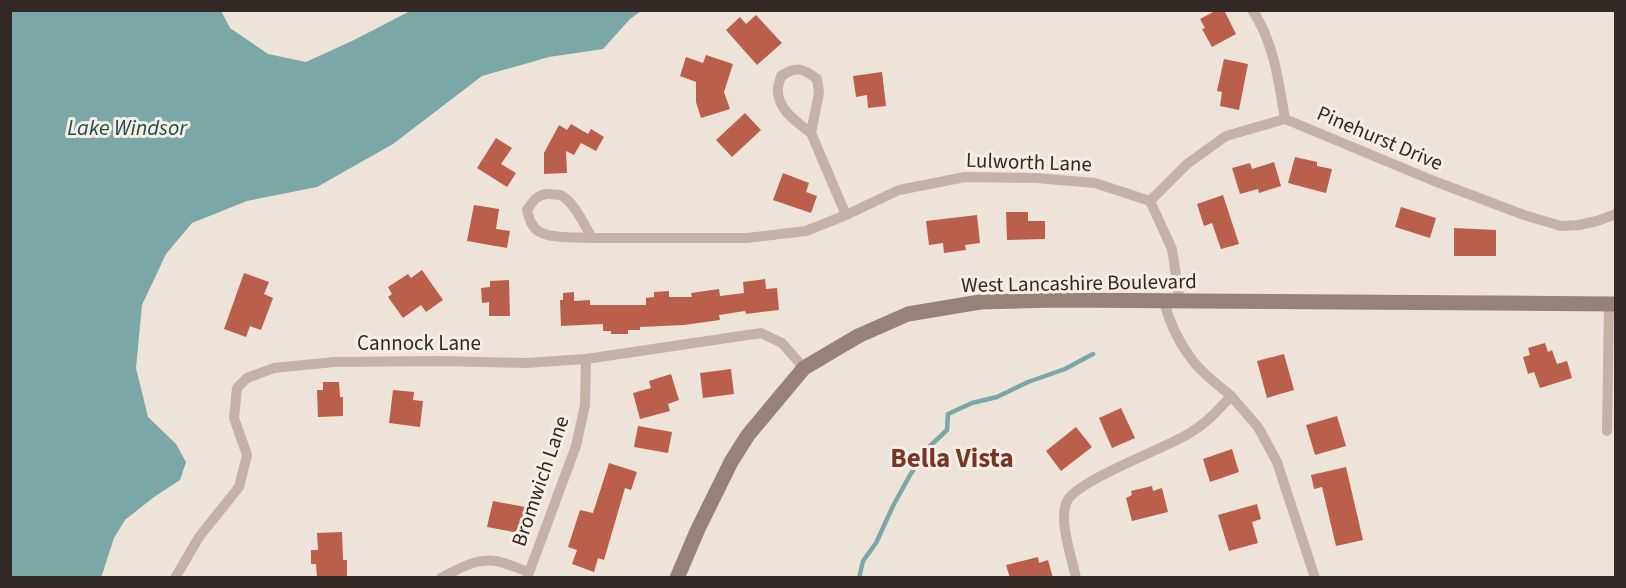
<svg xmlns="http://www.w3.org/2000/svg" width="1626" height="588" font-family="'Source Sans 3',sans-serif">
<rect width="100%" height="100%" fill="#eee3d9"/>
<path fill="#7ba8a7" d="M10 11H221L230 28 268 54 306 62 354 40 410 11H641L630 19 603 49 549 57 482 76 393 144 317 187 247 201 192 223 166 254 142 305 136 368 148 417 176 444 186 462 180 480 154 497 125 520 114 538 101 578 11 577Z"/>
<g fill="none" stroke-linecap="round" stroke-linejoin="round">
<path stroke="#7ba8a7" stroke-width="4.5" d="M859 578 863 561 876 543 893 506 910 475 929 447 947 430 948 414 972 403 997 397 1028 382 1065 369 1093 354"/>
</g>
<g fill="#ba5f4b">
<path d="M1217 10H1224L1236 34 1212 47 1202 29 1205 28 1200 19Z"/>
<path d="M756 15 782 43 757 65 726 30 740 17 746 24Z"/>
<path d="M706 55 733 64 724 92 730 109 701 118 696 102V82L680 76 686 57 703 63Z"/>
<path d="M1224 59 1248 64 1239 110 1220 106 1222 92 1217 91Z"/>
<path d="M882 72 886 106 868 108 867 95 856 97 853 76Z"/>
<path d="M745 113 761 130 732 157 716 140Z"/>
<path d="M571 124 588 134 591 129 604 137 596 151 581 143 574 155 566 151 567 173 544 174V153L559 125 567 130Z"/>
<path d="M496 138 512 148 501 164 516 173 507 187 477 168Z"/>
<path d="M1295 157 1317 162V166L1332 169 1326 193 1288 183Z"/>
<path d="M1274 162 1281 186 1259 193 1258 189 1240 194 1232 168 1250 163 1252 169Z"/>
<path d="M783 173 809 183 806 192 817 196 811 213 773 200Z"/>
<path d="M1223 195 1239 244 1221 249 1212 223 1204 226 1197 204Z"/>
<path d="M474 205 499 209 496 229 510 231 507 248 467 241Z"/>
<path d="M1401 207 1436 218 1430 238 1395 227Z"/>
<path d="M1006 212H1028V221H1045V239L1007 240Z"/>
<path d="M977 215 980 243 965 245 966 250 944 253 943 243 929 245 926 221Z"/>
<path d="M1454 228 1496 230V256H1454Z"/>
<path d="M422 270 443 300 426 312 421 305 403 318 388 297 392 294 388 287 408 274 411 278Z"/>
<path d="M244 273 269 282 264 294 273 298 261 330 250 326 246 337 224 329Z"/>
<path d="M765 279 766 289 777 288 779 310 746 314 745 311 719 315 720 320 684 325 640 327V330H628V334H611V331H603V324L561 326 560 300H563V293L574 292V301L590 300V305H646V298L654 297V292L669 291V297H692L691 293 719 289 720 296 744 293 743 282Z"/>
<path d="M509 280 510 316H489V302L482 303 481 288 490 287V281Z"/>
<path d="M1545 343 1548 352 1552 350 1557 364 1567 361 1572 378 1540 388 1534 372 1528 374 1523 357 1530 355 1528 348Z"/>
<path d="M1284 354 1294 390 1267 398 1257 361Z"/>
<path d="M731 369 734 394 703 398 700 373Z"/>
<path d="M671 374 679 400 668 404 670 411 640 419 633 393 651 388 649 381Z"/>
<path d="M323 382H339L340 397H343V416L318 417 317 390H323Z"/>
<path d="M393 390 414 392 413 400 423 401 420 427 389 423Z"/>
<path d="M1121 408 1135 438 1112 448 1099 418Z"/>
<path d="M1337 416 1346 446 1315 455 1306 425Z"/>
<path d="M638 426 672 432 668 453 634 447Z"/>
<path d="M1076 427 1092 447 1061 471 1046 451Z"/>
<path d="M1232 449 1239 472 1210 482 1203 459Z"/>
<path d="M609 463 637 472 631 490 625 488 604 560 598 558 594 572 572 564 577 550 568 547 580 510 593 513Z"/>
<path d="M1346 467 1363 540 1336 546 1322 487 1314 489 1311 475Z"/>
<path d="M1152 486 1153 491 1162 488 1168 512 1132 521 1126 498 1132 495 1131 491Z"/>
<path d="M493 501 530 508 524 534 487 527Z"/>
<path d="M1257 504 1261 519 1252 522 1258 543 1229 551 1218 515Z"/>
<path d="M342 532 343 560H347V578H317L316 564H311V550H318L317 533Z"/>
<path d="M1038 557 1039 563 1048 560 1053 578H1010L1006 565Z"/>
</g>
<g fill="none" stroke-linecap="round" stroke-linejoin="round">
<g stroke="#c5b2a6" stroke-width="10">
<path d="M1252 10C1274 41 1279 84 1285 119"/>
<path d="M811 133C797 122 778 110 778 91 777 87 780 81 781 76 796 66 803 68 817 79L819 93 811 133 846 215"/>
<path d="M1150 201 1187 164 1226 136 1285 119 1434 181 1524 215 1561 226 1579 225 1597 221 1616 214"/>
<path d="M592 238C578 237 549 239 538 231 531 226 529 218 527 210 533 201 538 193 550 194 553 195 556 194 560 195 573 200 585 226 592 238H747L806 231 846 215 899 190 965 177 1036 178 1095 183 1150 201 1172 249 1180 302"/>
<path d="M1164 301C1169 322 1180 344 1193 361 1203 374 1218 385 1231 396"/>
<path d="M1607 431 1609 304"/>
<path d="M175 578 199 537 239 487 247 455 234 418 237 388 247 378 274 368 334 362 440 361 526 363 586 359 761 333 782 343 804 368"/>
<path d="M441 578C458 569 476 558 496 561 507 563 519 569 529 572"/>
<path d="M527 578 576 446 585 405 586 359"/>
<path d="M1076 578C1072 558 1058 520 1067 501 1078 480 1166 448 1190 433 1207 423 1218 410 1231 396L1258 427 1277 462 1315 578"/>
</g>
<path stroke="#988278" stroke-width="15" d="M677 578 698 529 731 462 748 435 804 368 858 336 908 314 980 302 1057 300 1616 304"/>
</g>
<g text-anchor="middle" stroke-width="6" stroke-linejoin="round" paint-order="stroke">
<g font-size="21" fill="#322926" stroke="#f6ede4">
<text transform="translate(1380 138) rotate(23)" y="7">Pinehurst Drive</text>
<text transform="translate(1029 162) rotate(2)" y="7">Lulworth Lane</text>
<text transform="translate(1079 283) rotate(-1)" y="7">West Lancashire Boulevard</text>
<text x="419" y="350">Cannock Lane</text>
<text transform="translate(540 481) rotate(-71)" y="7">Bromwich Lane</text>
</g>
<g font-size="22" font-style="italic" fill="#204e4f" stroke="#f6ede4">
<text x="127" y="135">Lake Windsor</text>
</g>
<g font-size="27" font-weight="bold" fill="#783627" stroke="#f6ede4">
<text x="952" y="467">Bella Vista</text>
</g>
</g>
<rect width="1626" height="588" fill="none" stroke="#322926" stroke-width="24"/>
</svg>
